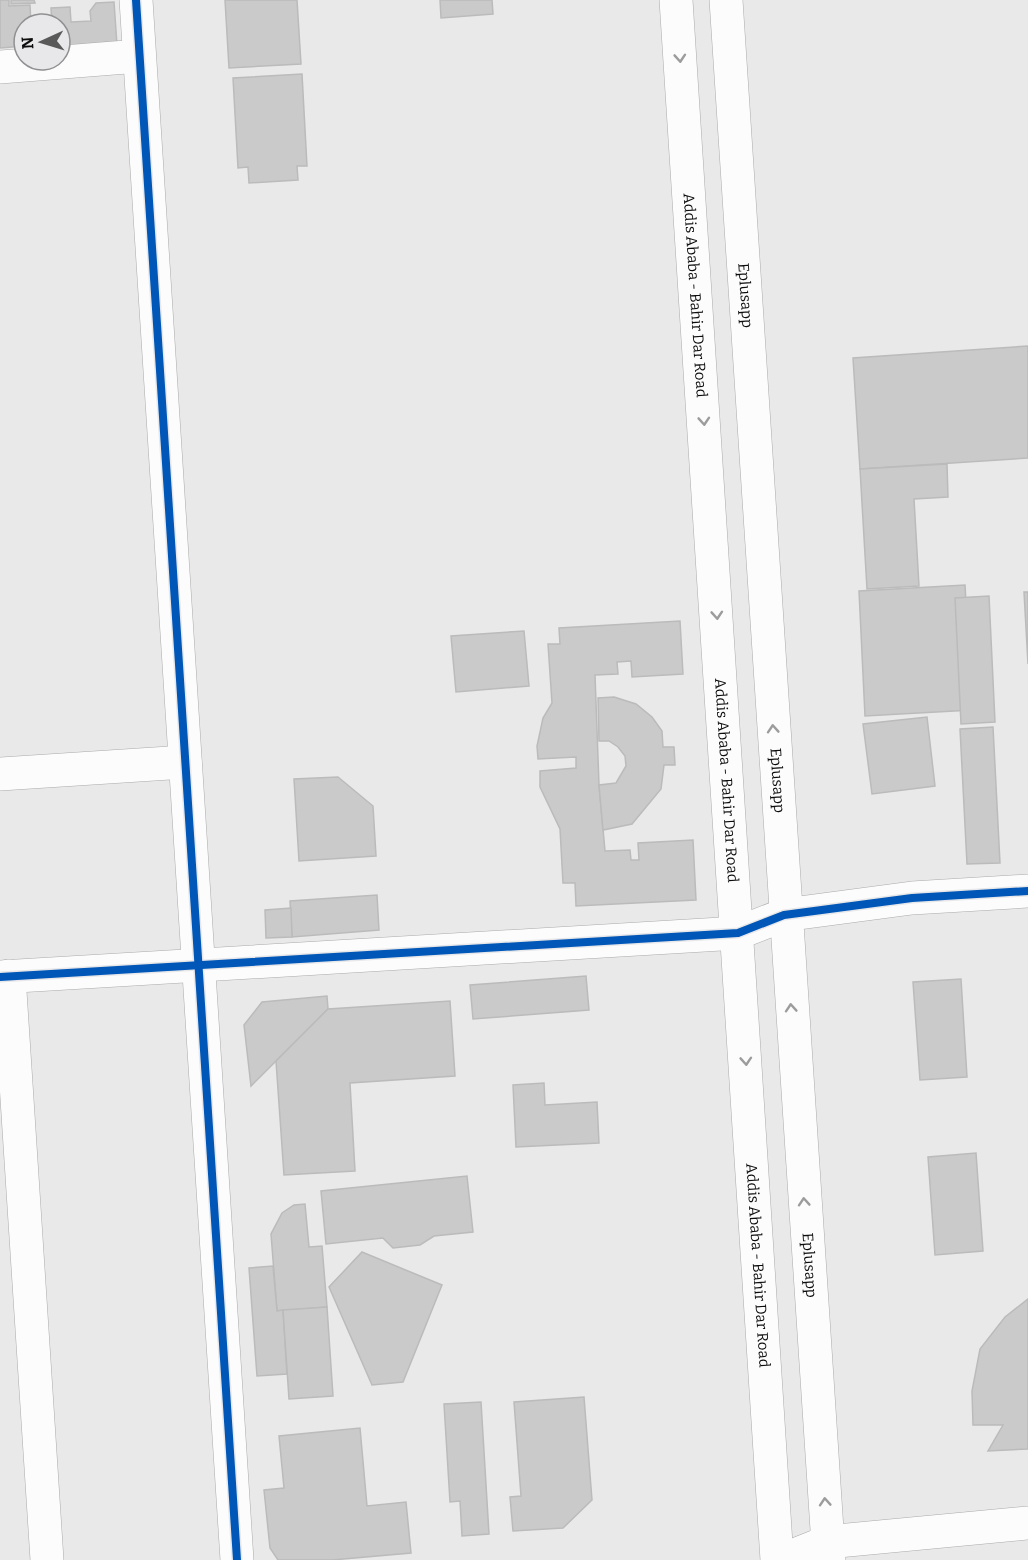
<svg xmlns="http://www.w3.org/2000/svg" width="1028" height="1560" font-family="Bitter,serif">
<rect width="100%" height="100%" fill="#e9e9e9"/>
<g fill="#cacaca" stroke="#bbb" stroke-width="1.5">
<path d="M0 0H9V6L30 5 31 24H24V46L0 48Z"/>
<path d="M11 0H34L35 3 11 4Z"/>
<path d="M225 0H297L301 64 229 68Z"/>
<path d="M440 0H492L493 14 441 18Z"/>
<path d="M114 2 117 45 60 49V24H52L51 8 70 7 71 22 91 21 90 11 96 3Z"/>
<path d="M302 74 307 166H297L298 180 249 183 248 167 238 168 233 78Z"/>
<path d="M1028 346V458L860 469 853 358Z"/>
<path d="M947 464 948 497 914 499 919 586 867 589 860 469Z"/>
<path d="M965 585 972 710 865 716 859 591Z"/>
<path d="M1024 592H1028V664Z"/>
<path d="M989 596 995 722 961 724 955 598Z"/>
<path d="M680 621 683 674 632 677 631 661 617 662 618 674 595 675 599 785 605 851 630 850 631 860H639L638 843 693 840 696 900 576 906 575 883H563L560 829 540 787V771L576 768V757L538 759 537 746 543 718 552 703 548 644H560L559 628Z"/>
<path d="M524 631 529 686 456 692 451 636Z"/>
<path d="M614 697 636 704 652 717 662 731 663 747H674L675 765H664L661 789 632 824 603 830 599 785 616 783 626 766 625 756 618 747 609 741H599L598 698Z"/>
<path d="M927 717 935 786 872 794 863 724Z"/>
<path d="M993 727 1000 863 967 864 960 729Z"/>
<path d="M338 777 373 806 376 856 299 861 294 779Z"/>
<path d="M377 895 379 930 292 937 290 901Z"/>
<path d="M291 908 292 937 266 938 265 910Z"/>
<path d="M586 976 589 1010 473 1019 470 985Z"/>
<path d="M961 979 967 1077 920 1080 913 982Z"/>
<path d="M327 996 328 1009 251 1086 244 1025 262 1002Z"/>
<path d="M450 1001 455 1076 350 1083 355 1171 284 1175 276 1061 328 1009Z"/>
<path d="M544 1083 545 1105 597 1102 599 1143 516 1147 513 1085Z"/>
<path d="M976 1153 983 1251 935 1255 928 1157Z"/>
<path d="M467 1176 473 1232 434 1236 420 1245 393 1248 383 1238 326 1244 321 1191Z"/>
<path d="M305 1204 309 1247 322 1246 327 1307 277 1311 271 1234 282 1213 294 1205Z"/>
<path d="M362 1252 442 1285 403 1382 372 1385 329 1287Z"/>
<path d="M273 1266 277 1311 283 1310 287 1374 257 1376 249 1268Z"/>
<path d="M1028 1299V1449L988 1451 1003 1425H973L972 1391 980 1349 1005 1317Z"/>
<path d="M327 1307 333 1396 289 1399 283 1310Z"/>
<path d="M584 1397 592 1500 563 1528 513 1531 510 1497 521 1496 514 1402Z"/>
<path d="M481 1402 489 1534 462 1536 460 1501 450 1502 444 1404Z"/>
<path d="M360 1428 367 1506 406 1502 411 1553 332 1560H278L270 1548 264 1490 284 1488 279 1436Z"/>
</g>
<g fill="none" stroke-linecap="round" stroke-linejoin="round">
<defs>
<g id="minor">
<path d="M136 0 237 1560"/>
<path d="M0 67 139 56"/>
<path d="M0 774 185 762"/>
<path d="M9 976 47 1560"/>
<path d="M0 977 738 933 784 915 912 898 1028 891"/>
<path d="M782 1560 827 1542 1028 1523"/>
</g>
<g id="highway">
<path id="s1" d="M676 0 777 1560"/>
<path id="s2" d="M726 0 829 1560"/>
</g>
</defs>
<use href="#minor" stroke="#aaa" stroke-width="34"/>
<use href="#highway" stroke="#aaa" stroke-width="34"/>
<use href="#minor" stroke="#fcfcfc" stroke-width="33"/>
<use href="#highway" stroke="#fcfcfc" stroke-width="33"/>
<defs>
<g id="cycleway">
<path d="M136 0 237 1560"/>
<path d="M0 977 738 933 784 915 912 898 1028 891"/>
</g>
</defs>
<use href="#cycleway" stroke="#e8e8ea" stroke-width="11"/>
<use href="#cycleway" stroke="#0057b8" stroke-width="8"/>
</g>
<defs><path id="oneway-chevron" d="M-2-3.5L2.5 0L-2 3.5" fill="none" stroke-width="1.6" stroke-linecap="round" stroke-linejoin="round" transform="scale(1.5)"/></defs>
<g stroke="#9c9c9c">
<use href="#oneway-chevron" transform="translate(680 58) rotate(86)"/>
<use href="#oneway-chevron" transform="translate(704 421) rotate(86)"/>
<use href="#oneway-chevron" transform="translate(717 615) rotate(86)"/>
<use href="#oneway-chevron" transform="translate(773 729) rotate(-94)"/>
<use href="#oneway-chevron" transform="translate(791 1008) rotate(-94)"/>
<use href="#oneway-chevron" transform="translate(746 1061) rotate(86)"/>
<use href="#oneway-chevron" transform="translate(804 1202) rotate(-94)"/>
<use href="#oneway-chevron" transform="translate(825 1502) rotate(-94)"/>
</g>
<g text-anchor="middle" stroke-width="4.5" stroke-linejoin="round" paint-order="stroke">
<g font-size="15" fill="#0c0c0d" stroke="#e8e8ea">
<text dy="5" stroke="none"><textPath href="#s1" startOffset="296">Addis Ababa - Bahir Dar Road</textPath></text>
<text dy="5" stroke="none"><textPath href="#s2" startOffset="296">Eplusapp</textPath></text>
<text dy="5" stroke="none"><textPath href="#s1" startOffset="782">Addis Ababa - Bahir Dar Road</textPath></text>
<text dy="5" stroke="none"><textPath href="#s2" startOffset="782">Eplusapp</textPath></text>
<text dy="5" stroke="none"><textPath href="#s1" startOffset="1268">Addis Ababa - Bahir Dar Road</textPath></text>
<text dy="5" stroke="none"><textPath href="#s2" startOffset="1268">Eplusapp</textPath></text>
</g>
</g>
<g transform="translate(42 42) rotate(266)"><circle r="28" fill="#e8e8ea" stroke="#909092" stroke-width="1.5"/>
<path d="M0-4.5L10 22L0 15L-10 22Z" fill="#59595a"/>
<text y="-9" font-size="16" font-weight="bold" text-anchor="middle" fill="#0c0c0d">N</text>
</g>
</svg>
